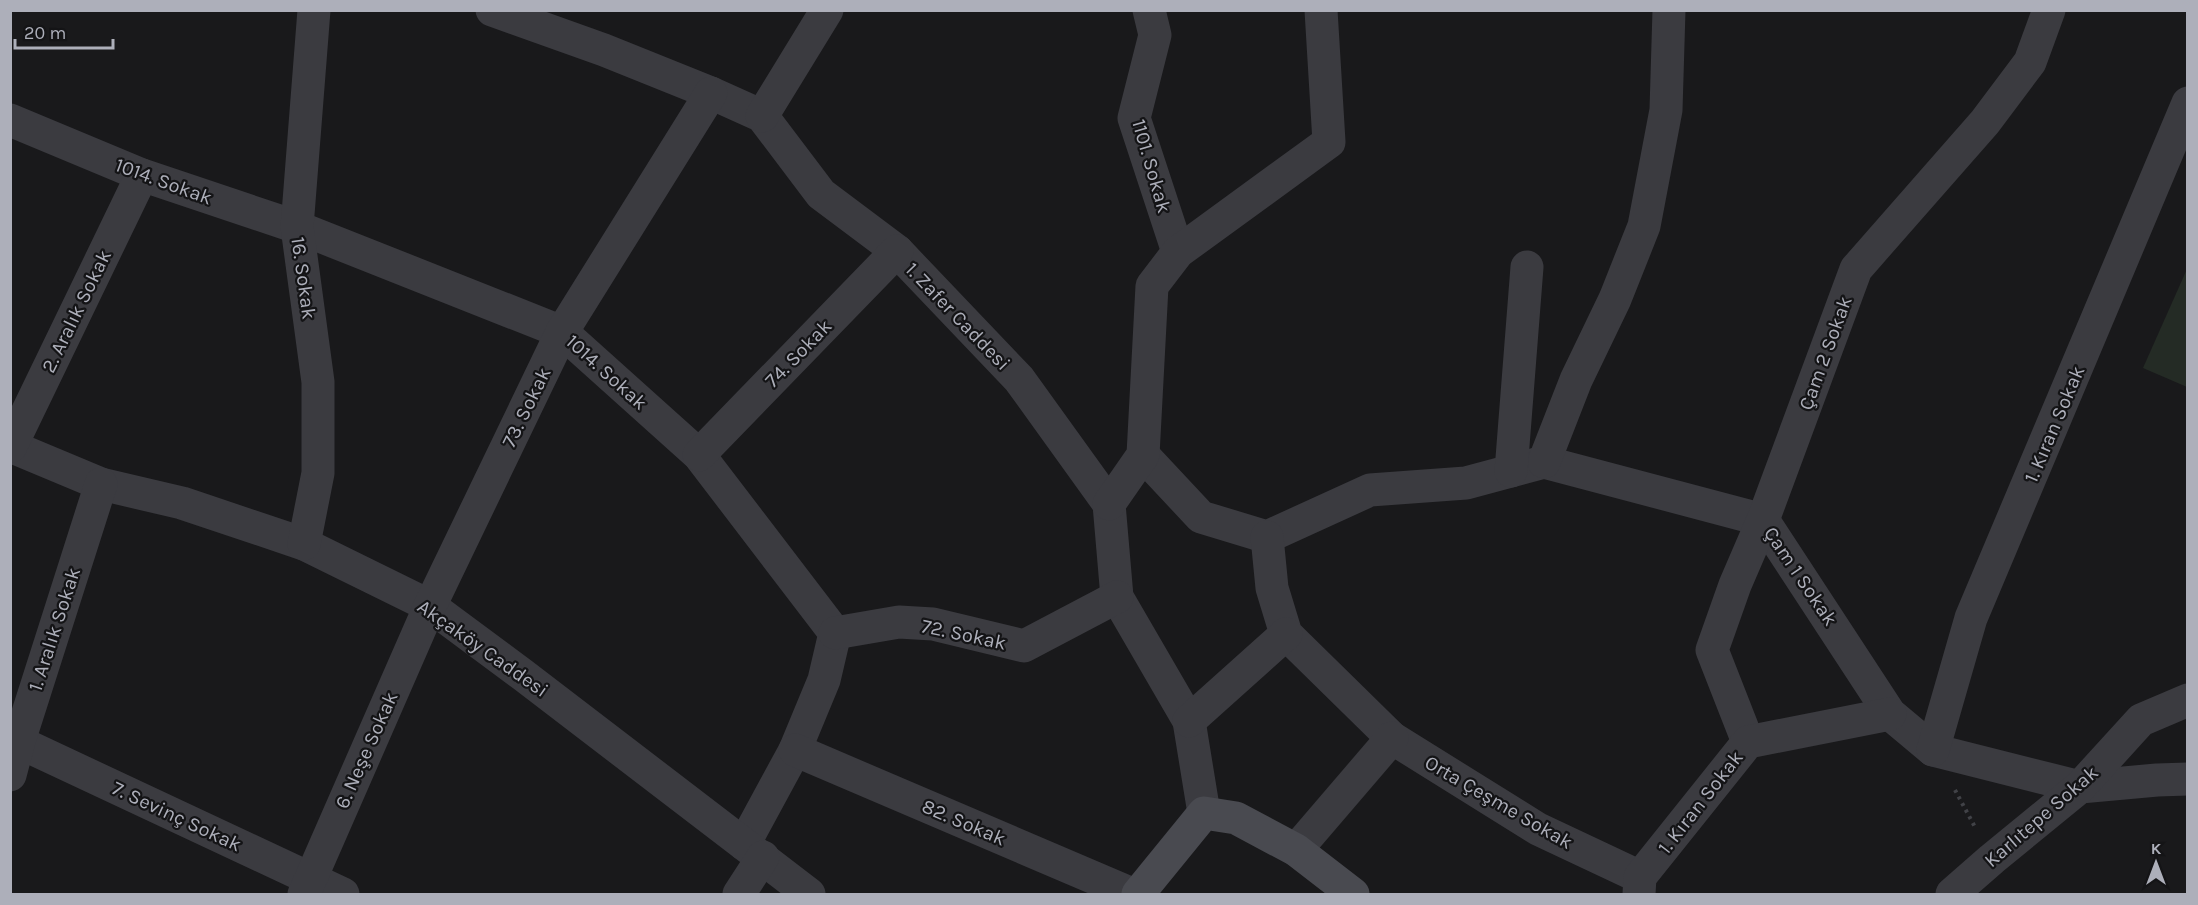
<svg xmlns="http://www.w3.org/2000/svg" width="2198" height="905" font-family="Karla,sans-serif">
<rect width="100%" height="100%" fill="#19191b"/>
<path fill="#242b25" d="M2187 269V387L2143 368Z"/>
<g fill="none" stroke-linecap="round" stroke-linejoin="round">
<path stroke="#414247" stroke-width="4" stroke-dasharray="3 4.5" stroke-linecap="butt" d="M1955 790 1976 829"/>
<g stroke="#3b3b40" stroke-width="33">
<path d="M492 10 604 50 711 93 762 116 821 194 897 251 1019 379 1109 504 1117 597 1189 721 1204 813"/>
<path d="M1149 10 1155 35 1134 118 1178 252"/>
<path d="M762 116 827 10"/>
<path d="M10 120 142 175 297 227 562 332 699 455 835 633 824 680 795 750 744 844"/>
<path d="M10 446 101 484 182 503 304 544 430 606 523 675 809 894"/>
<path d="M11 446 142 175"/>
<path d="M699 455 897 251"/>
<path d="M1143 455 1201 517 1267 537 1370 490 1466 483 1544 462 1763 520 1890 714 1933 750 2080 787 2157 780 2188 779"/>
<path d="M1544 462 1576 380 1615 299 1644 226 1666 110 1669 10"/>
<path d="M1511 471 1527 267"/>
<path d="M1109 504 1143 455 1152 286 1178 252 1329 142 1321 10"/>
<path d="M1267 537 1272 588 1286 634 1392 738 1538 829 1640 877"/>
<path d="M304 544 318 473V382L297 227 314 10"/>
<path d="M835 633 899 622 933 624 1024 646 1117 597"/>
<path d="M1189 721 1286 634"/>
<path d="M10 738 343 894"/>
<path d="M1748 742 1712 650 1735 585 1763 520 1856 269 1985 122 2030 62 2049 10"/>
<path d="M795 750 1132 894"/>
<path d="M1933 750 1971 618 2188 103"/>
<path d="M10 775 19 741 101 484"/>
<path d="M1296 850 1392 738"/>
<path d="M304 894 430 606 562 332 711 93"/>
<path d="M739 894 763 857"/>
<path d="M1639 894 1640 877 1748 742 1890 714"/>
<path d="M1952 894 1992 859 2080 787 2141 720 2188 700"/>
</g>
<path stroke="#494a50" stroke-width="33" d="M1138 894 1204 813 1236 818 1296 850 1353 894"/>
</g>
<g text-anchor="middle" stroke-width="4.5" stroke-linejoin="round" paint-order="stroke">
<g font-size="20" fill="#adafba" stroke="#141416">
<text transform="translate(1152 166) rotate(74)" y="7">1101. Sokak</text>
<text transform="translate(164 181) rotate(20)" y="7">1014. Sokak</text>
<text transform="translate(304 278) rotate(82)" y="7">16. Sokak</text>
<text transform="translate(76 311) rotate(-64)" y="7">2. Aralık Sokak</text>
<text transform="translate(958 316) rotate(46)" y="7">1. Zafer Caddesi</text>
<text transform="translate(798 353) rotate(-46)" y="7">74. Sokak</text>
<text transform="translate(1825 353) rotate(-70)" y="7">Çam 2 Sokak</text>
<text transform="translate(607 372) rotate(42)" y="7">1014. Sokak</text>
<text transform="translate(526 407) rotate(-64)" y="7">73. Sokak</text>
<text transform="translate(2054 424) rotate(-67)" y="7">1. Kıran Sokak</text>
<text transform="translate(1801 576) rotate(56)" y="7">Çam 1 Sokak</text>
<text transform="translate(54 629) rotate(-72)" y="7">1. Aralık Sokak</text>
<text transform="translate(964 634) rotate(12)" y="7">72. Sokak</text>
<text transform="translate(483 648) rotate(35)" y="7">Akçaköy Caddesi</text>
<text transform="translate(366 750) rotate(-66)" y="7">6. Neşe Sokak</text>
<text transform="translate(1499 802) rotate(30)" y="7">Orta Çeşme Sokak</text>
<text transform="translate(1700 802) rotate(-52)" y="7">1. Kıran Sokak</text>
<text transform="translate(177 816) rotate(25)" y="7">7. Sevinç Sokak</text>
<text transform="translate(2041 816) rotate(-41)" y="7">Karlıtepe Sokak</text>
<text transform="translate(964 822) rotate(23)" y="7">82. Sokak</text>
</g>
</g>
<rect width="2198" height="905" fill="none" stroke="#adafba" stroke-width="24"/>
<g transform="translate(2156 863)" stroke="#141416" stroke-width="4.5" paint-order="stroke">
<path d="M0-4.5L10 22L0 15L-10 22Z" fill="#adafba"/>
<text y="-9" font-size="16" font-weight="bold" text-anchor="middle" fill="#adafba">K</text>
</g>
<path d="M15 39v9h98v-9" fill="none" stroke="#adafba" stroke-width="3"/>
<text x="24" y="39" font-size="18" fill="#adafba" stroke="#141416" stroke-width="4.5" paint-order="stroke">20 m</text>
</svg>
